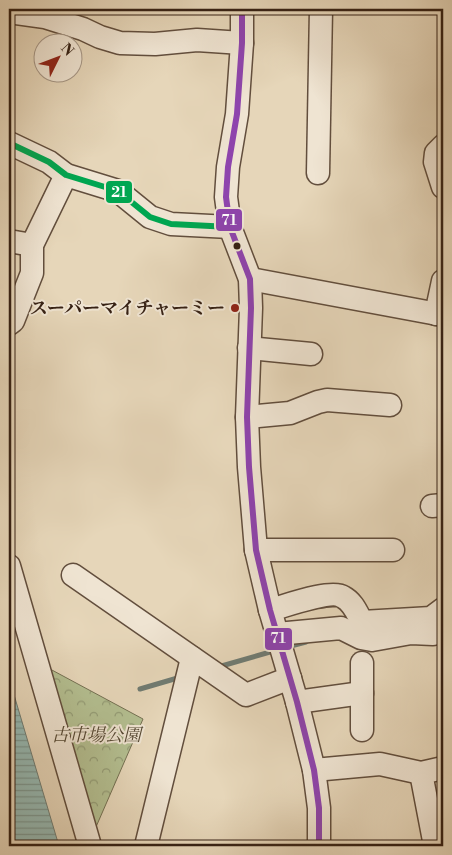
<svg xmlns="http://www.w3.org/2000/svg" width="452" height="855" font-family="'Libre Bodoni','Noto Serif JP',serif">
<defs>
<pattern id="forest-crowns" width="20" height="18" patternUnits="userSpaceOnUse" patternTransform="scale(1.25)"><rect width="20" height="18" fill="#b3be90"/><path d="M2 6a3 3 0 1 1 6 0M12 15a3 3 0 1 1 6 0" fill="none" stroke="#929a74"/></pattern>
<pattern id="water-rules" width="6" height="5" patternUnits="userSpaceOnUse" patternTransform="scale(1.25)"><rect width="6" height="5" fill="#96b9b3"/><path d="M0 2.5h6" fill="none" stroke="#7b9690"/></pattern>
</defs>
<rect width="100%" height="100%" fill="#e6d6b9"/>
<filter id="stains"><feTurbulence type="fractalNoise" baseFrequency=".004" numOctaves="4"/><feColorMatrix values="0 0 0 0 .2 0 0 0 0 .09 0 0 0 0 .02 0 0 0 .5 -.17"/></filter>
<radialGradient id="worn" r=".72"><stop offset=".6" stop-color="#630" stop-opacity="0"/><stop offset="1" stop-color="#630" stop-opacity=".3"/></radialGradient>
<path fill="url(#forest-crowns)" stroke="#747052" d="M37 662 143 719 89 843Z"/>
<path fill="url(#water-rules)" stroke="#707c73" d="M9 678 59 846H9Z"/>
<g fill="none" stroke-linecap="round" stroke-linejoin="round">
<g stroke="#707c73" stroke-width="5">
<path d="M287 647 306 642"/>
<path d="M218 667 277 650"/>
<path d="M140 689 181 677"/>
</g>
<defs>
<g id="minor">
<path d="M242 9V43L237 114 228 167 226 197 230 227 250 279 251 308 247 417 249 467 256 550 270 610 297 702 314 770 319 808V846"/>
<path d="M9 12 45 17 83 29 100 37 120 43 155 44 197 40 242 43"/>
<path d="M9 143 49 162 66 175 118 191 150 217 171 224 230 227"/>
<path d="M443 146 436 153 435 162 443 187"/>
<path d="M318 173 321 9"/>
<path d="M9 241 32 245"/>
<path d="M250 279 443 315"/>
<path d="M436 314 443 281"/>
<path d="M9 324 13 321 32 273V245L66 175"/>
<path d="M249 348 311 354"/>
<path d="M247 417 290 413 318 402 327 400 390 405"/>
<path d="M432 506 443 505"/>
<path d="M256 550H393"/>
<path d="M9 566 90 846"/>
<path d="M73 575 246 695 290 678"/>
<path d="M270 610C285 606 332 589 343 597 353 602 357 613 362 622L431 618 443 609"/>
<path d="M277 634 341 628 361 638 372 640 411 633 433 634 443 624"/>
<path d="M362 663V730"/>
<path d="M297 702 362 693"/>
<path d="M314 770 380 764 421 773 443 768"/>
<path d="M421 773 435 846"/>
<path d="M146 846 192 658"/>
</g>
</defs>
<use href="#minor" stroke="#624e3d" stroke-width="25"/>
<use href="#minor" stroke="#efe4d2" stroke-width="22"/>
<defs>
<path id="bus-1" d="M242 9V43L237 114 228 167 226 197 230 227 250 279 251 308 247 417 249 467 256 550 270 610 297 702 314 770 319 808V846"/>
<path id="bus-2" d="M9 143 49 162 66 175 118 191 150 217 171 224 230 227"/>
</defs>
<use href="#bus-1" stroke="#efe4d2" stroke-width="10"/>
<use href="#bus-2" stroke="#efe4d2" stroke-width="10"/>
<use href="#bus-1" stroke="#8e44ad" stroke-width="6"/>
<use href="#bus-2" stroke="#00a651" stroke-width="6"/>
</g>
<circle fill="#362114" stroke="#efe4d2" stroke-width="2" cx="237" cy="246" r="4.5"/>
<circle fill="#8f2418" stroke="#efe4d2" stroke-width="2" cx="235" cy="308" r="5"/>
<g text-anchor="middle" stroke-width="4" stroke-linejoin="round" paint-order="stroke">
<g font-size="18" font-weight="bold" fill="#362114" stroke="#efe4d2" text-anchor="end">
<text x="225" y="314">スーパーマイチャーミー</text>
</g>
<g font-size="18" font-style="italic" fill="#554833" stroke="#efe4d2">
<text x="96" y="741">古市場公園</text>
</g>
</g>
<g stroke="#efe4d2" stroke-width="2">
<rect x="105" y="180" width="28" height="24" rx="5" fill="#00a651"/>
<rect x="215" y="208" width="28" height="24" rx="5" fill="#8e44ad"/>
<rect x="264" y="627" width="29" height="24" rx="5" fill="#8e44ad"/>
</g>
<g font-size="14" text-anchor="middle" font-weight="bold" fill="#fff">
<text x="119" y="197">21</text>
<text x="229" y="225">71</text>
<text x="278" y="643">71</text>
</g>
<rect width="452" height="855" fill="none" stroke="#e6d6b9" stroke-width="30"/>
<rect x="10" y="10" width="432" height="835" fill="none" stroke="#362114" stroke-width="2.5"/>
<rect x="15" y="15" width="422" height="825" fill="none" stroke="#362114"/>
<g transform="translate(58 58) rotate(48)"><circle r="24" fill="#efe4d2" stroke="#a59686"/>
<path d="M0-4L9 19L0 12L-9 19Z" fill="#8f2418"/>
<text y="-8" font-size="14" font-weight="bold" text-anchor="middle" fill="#362114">N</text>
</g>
<rect width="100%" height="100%" filter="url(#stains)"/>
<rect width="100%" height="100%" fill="url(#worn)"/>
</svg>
